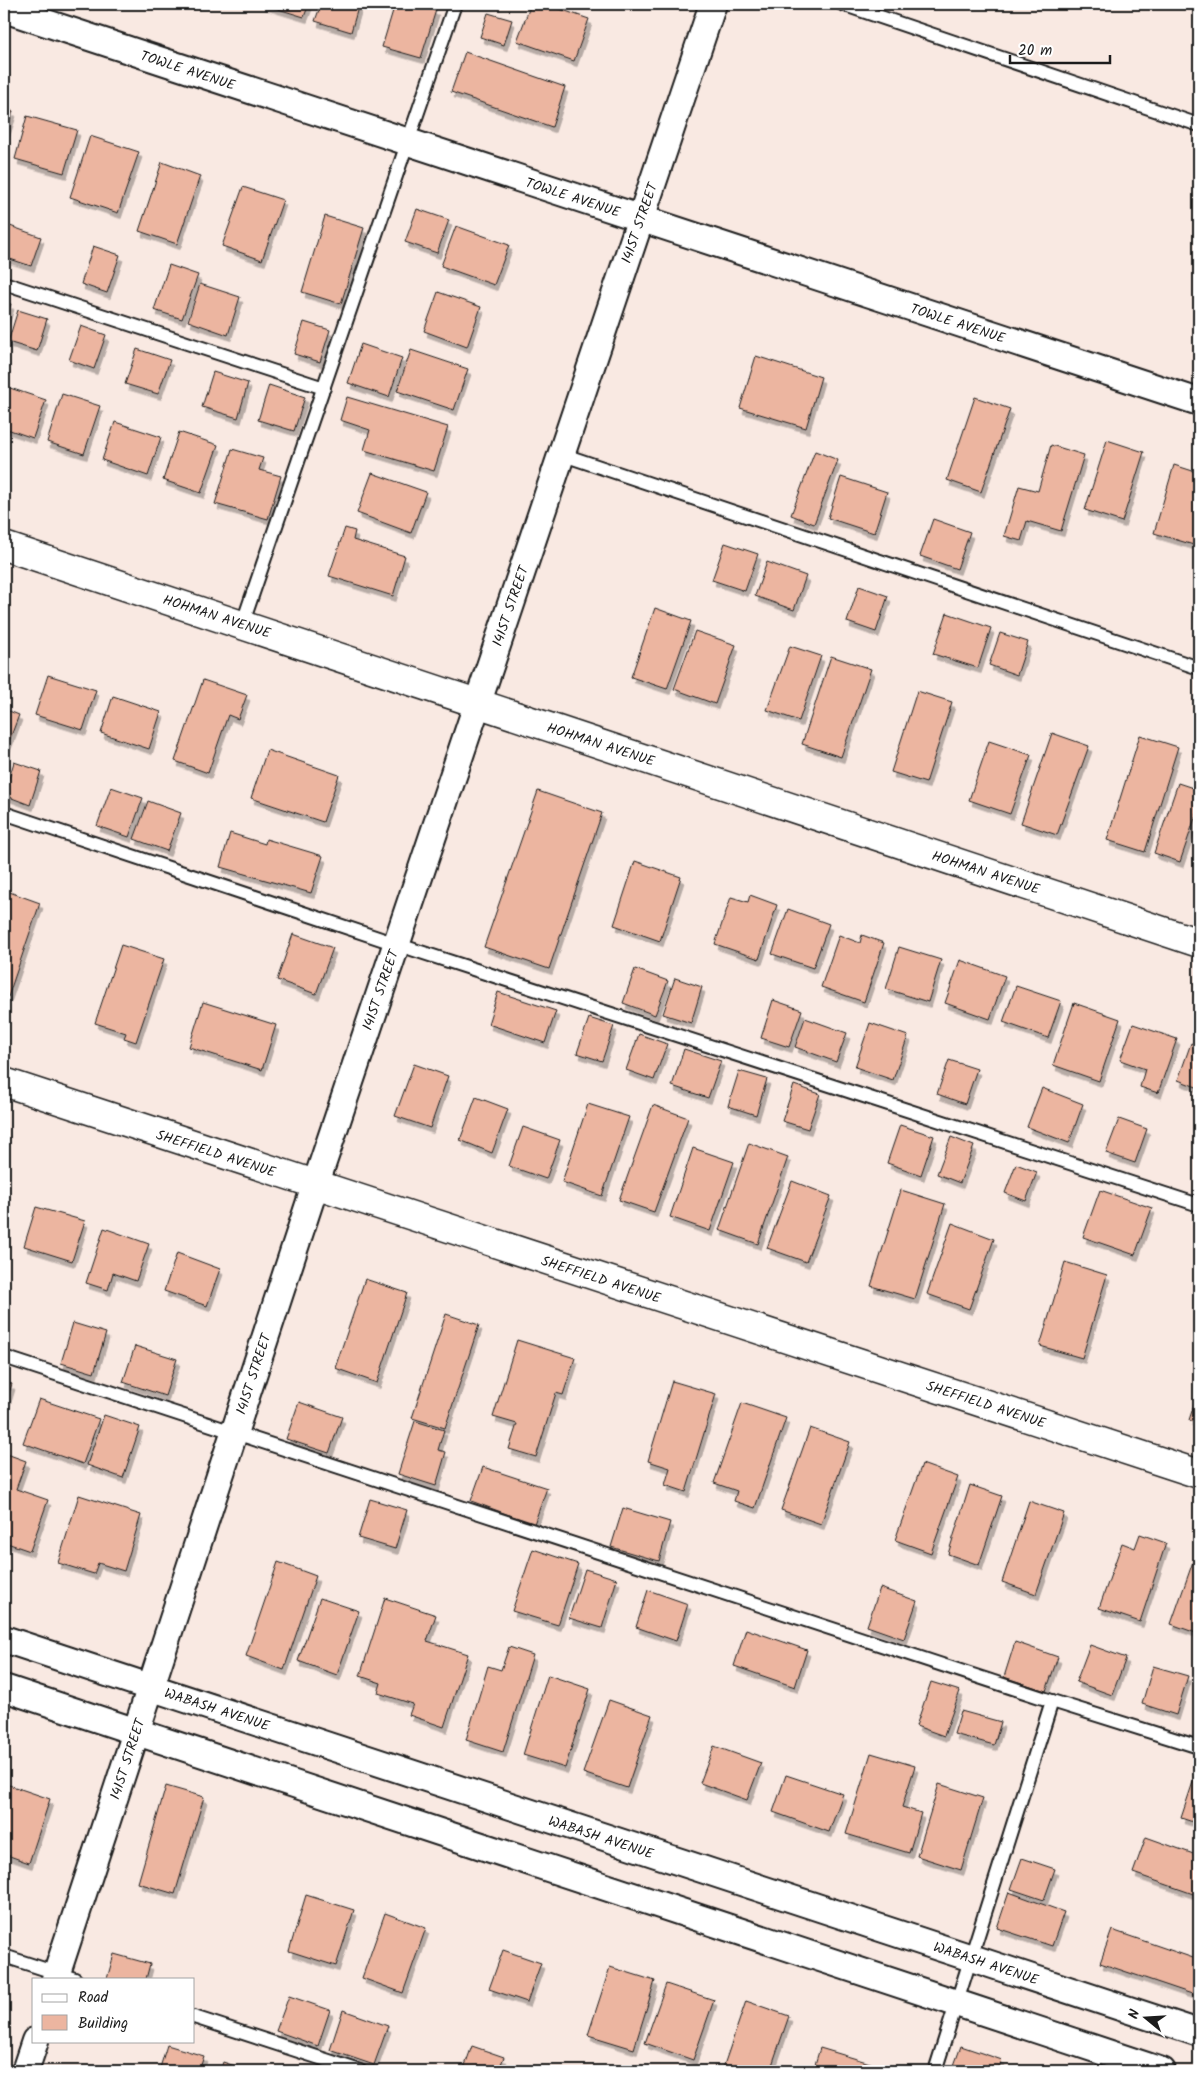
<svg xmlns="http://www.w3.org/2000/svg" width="1203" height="2075" font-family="Kalam,sans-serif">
<defs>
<filter id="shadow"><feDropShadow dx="3" dy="5.5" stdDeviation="0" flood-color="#0004"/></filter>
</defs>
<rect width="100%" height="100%" fill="#f9e9e2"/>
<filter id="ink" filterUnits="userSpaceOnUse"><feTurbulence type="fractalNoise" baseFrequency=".02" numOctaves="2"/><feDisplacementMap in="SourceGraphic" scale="10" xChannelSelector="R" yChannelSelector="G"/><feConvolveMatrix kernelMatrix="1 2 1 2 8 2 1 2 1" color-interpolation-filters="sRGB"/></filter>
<g filter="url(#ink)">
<g fill="#ecb5a0" stroke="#1c1c1c" filter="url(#shadow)">
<path d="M262 4H309L304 17Z"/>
<path d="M321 4H359L351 32 315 21Z"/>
<path d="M395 4H415L436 10 421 58 382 47Z"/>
<path d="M531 4H545L589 19 574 61 517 41Z"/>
<path d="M488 13 512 20 504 45 480 37Z"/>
<path d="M465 52 565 87 552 127 451 92Z"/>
<path d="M4 108 13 111 4 139Z"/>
<path d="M27 116 77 130 64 173 15 159Z"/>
<path d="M90 136 139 152 118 213 70 197Z"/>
<path d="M162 162 200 176 177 244 139 231Z"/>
<path d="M243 187 283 200 262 260 222 246Z"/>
<path d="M417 209 449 220 437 253 405 242Z"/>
<path d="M325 216 364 228 341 304 302 292Z"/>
<path d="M10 226 41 237 31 266 4 257V243Z"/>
<path d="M456 226 509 245 494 285 441 266Z"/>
<path d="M93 246 120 255 107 293 81 284Z"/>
<path d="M169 265 198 275 182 319 154 310Z"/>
<path d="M200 284 240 297 228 335 188 321Z"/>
<path d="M438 292 481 307 467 347 424 331Z"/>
<path d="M4 302 11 304 4 326Z"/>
<path d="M18 310 47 319 37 351 8 342Z"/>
<path d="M304 322 330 330 320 362 294 354Z"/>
<path d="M81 326 106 335 94 369 69 360Z"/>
<path d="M361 344 402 358 389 397 348 383Z"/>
<path d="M137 349 170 360 158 394 125 384Z"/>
<path d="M411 350 468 369 454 410 397 391Z"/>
<path d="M756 356 821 377 806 428 740 408Z"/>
<path d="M213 372 248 383 238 418 202 407Z"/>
<path d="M269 385 305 397 294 431 258 420Z"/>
<path d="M4 386 46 400 33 438 4 428Z"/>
<path d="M62 394 100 406 84 454 47 442Z"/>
<path d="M347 397 448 427 434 471 364 450 370 430 340 420Z"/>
<path d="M975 397 1010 409 981 492 947 480Z"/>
<path d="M115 422 161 437 148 476 102 460Z"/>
<path d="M179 432 218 445 201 493 163 480Z"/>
<path d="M1107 440 1144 452 1122 522 1085 510Z"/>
<path d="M1051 445 1084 455 1061 531 1027 521 1021 541 1004 536 1019 486 1038 491Z"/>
<path d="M232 449 263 458 259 470 281 476 268 519 215 504Z"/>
<path d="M815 451 838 460 814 524 791 515Z"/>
<path d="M1174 465 1199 473V539L1197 546 1154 533Z"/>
<path d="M372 473 426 492 411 533 357 513Z"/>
<path d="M841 477 887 492 874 533 828 518Z"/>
<path d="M933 519 970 532 957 569 920 556Z"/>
<path d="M345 528 355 531 353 540 405 556 393 596 329 576Z"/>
<path d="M725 543 758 554 745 591 712 580Z"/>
<path d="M767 562 806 576 794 610 755 596Z"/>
<path d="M859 586 888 596 876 632 847 622Z"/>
<path d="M655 608 691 621 667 689 631 677Z"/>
<path d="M947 613 991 628 978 668 933 654Z"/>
<path d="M695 631 736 645 715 704 674 689Z"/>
<path d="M1000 633 1028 642 1017 675 989 665Z"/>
<path d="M790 646 821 656 799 721 767 710Z"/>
<path d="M831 656 871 669 841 757 802 744Z"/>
<path d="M48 675 96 690 83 730 35 715Z"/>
<path d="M203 680 247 695 238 719 228 715 208 773 175 761Z"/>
<path d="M917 691 952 702 926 783 891 772Z"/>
<path d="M113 696 161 712 149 749 101 733Z"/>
<path d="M4 709 19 715 6 749 4 748Z"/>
<path d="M1052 733 1089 746 1057 835 1021 823Z"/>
<path d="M1140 735 1178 747 1145 852 1107 840Z"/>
<path d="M989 741 1031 755 1010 814 969 800Z"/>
<path d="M267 750 339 775 323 822 251 798Z"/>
<path d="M14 762 41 771 30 805 4 795Z"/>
<path d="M1178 783 1199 790V806L1180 862 1154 853Z"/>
<path d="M111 787 143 798 129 837 97 826Z"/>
<path d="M538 791 602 813 549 969 484 947Z"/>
<path d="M148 801 181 813 167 851 134 839Z"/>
<path d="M230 833 265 844 266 839 323 856 311 893 220 867Z"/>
<path d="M635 861 681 877 660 941 614 925Z"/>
<path d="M4 890 40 903 8 997 4 996Z"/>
<path d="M750 895 777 905 759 959 715 944 731 897 748 902Z"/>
<path d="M788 909 829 924 813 968 772 954Z"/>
<path d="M293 934 333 948 316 994 277 980Z"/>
<path d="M839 935 860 943 862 935 884 943 864 1002 821 987Z"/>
<path d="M121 945 164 959 136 1042 124 1038 126 1033 95 1023Z"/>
<path d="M899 947 941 960 928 1002 886 989Z"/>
<path d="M960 960 1005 976 990 1019 945 1003Z"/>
<path d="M635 969 668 981 655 1015 623 1003Z"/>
<path d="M675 978 702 987 691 1023 663 1014Z"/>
<path d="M1016 986 1061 1001 1048 1038 1003 1022Z"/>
<path d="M498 992 556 1011 545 1043 488 1024Z"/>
<path d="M773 1000 802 1010 789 1047 761 1038Z"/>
<path d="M203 1002 276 1025 262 1070 189 1047Z"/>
<path d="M1074 1003 1120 1019 1099 1081 1053 1065Z"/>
<path d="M589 1018 614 1026 602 1061 577 1053Z"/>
<path d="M805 1018 847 1033 836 1062 795 1047Z"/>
<path d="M870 1023 908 1036 893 1080 855 1067Z"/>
<path d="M1133 1024 1177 1039 1158 1093 1140 1087 1145 1069 1120 1060Z"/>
<path d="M639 1034 667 1044 654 1080 626 1070Z"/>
<path d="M1191 1043 1199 1046V1088L1178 1080Z"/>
<path d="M684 1049 721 1061 708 1098 672 1086Z"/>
<path d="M949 1060 977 1069 965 1104 937 1094Z"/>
<path d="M414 1064 448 1076 430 1128 395 1116Z"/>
<path d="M739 1071 767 1079 756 1115 728 1106Z"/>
<path d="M794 1085 820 1094 808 1129 782 1121Z"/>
<path d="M1042 1088 1083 1104 1069 1143 1027 1127Z"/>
<path d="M476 1097 508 1109 492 1153 460 1140Z"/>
<path d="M588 1104 629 1117 602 1196 562 1182Z"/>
<path d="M653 1105 688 1118 654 1212 619 1200Z"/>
<path d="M1119 1119 1147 1129 1135 1163 1106 1153Z"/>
<path d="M900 1125 934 1136 921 1175 887 1163Z"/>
<path d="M523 1127 560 1140 546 1179 509 1166Z"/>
<path d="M951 1137 974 1146 960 1183 937 1174Z"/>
<path d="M749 1143 788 1157 758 1244 719 1230Z"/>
<path d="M693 1148 734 1162 710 1231 670 1217Z"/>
<path d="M1016 1164 1037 1172 1026 1201 1005 1193Z"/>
<path d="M792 1181 831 1196 806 1262 767 1248Z"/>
<path d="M901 1190 945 1204 915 1299 871 1286Z"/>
<path d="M1100 1190 1152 1208 1135 1255 1083 1237Z"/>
<path d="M36 1207 85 1221 72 1261 24 1246Z"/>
<path d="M952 1223 994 1239 969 1309 927 1294Z"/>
<path d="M104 1228 149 1244 136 1281 113 1273 108 1290 86 1283Z"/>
<path d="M177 1253 220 1269 207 1306 164 1291Z"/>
<path d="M1065 1262 1107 1275 1082 1358 1040 1346Z"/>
<path d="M365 1279 407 1293 377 1383 335 1368Z"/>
<path d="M446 1314 479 1325 445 1428 412 1418Z"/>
<path d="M73 1323 106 1333 94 1373 61 1363Z"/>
<path d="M517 1340 575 1358 563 1395 556 1393 536 1457 509 1449 517 1424 493 1417Z"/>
<path d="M135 1346 177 1359 165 1396 123 1382Z"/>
<path d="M672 1381 716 1394 686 1492 665 1485 670 1468 648 1461Z"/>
<path d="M4 1382 12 1384 4 1410Z"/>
<path d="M1199 1390V1424L1189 1420Z"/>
<path d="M39 1399 99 1419 83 1464 23 1443Z"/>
<path d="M299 1402 342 1417 329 1453 286 1439Z"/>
<path d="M742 1403 786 1418 755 1508 734 1501 737 1491 714 1483Z"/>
<path d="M104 1415 140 1427 123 1478 87 1465Z"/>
<path d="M415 1421 444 1430 438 1450 446 1452 436 1486 398 1474Z"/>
<path d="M810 1428 850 1442 821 1524 781 1510Z"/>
<path d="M4 1453 26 1461 16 1489 48 1500 30 1551 4 1542Z"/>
<path d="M922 1464 958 1477 931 1553 895 1540Z"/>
<path d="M483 1467 547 1488 534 1524 471 1501Z"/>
<path d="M970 1485 1002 1496 979 1565 948 1554Z"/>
<path d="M79 1495 141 1515 124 1571 98 1563 94 1574 58 1563Z"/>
<path d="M370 1499 407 1510 395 1549 358 1538Z"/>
<path d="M1029 1501 1064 1513 1036 1594 1002 1582Z"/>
<path d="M623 1508 670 1522 659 1561 611 1547Z"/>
<path d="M1140 1534 1166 1543 1140 1622 1099 1608 1122 1543 1135 1548Z"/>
<path d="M533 1549 578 1564 558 1625 512 1611Z"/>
<path d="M1195 1556 1199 1557V1634L1171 1624Z"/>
<path d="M278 1562 316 1576 284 1670 246 1656Z"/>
<path d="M585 1569 617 1579 602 1628 569 1618Z"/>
<path d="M880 1588 917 1601 904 1639 867 1626Z"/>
<path d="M648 1590 688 1604 676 1641 636 1627Z"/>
<path d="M320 1598 359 1611 337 1675 298 1661Z"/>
<path d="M385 1598 436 1615 427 1641 468 1654 444 1727 409 1715 413 1704 378 1693 381 1683 360 1676Z"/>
<path d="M746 1629 807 1650 795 1687 734 1666Z"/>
<path d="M1015 1642 1058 1657 1046 1691 1004 1677Z"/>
<path d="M1090 1645 1126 1658 1112 1695 1076 1682Z"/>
<path d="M509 1647 533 1655 503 1752 466 1740 488 1666 501 1670Z"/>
<path d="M1153 1666 1188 1676 1176 1715 1142 1704Z"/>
<path d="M548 1675 590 1689 565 1768 523 1755Z"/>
<path d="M931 1682 960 1691 944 1736 916 1726Z"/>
<path d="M609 1700 652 1715 627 1788 583 1773Z"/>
<path d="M961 1711 1001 1722 994 1745 954 1734Z"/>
<path d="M714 1746 761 1763 747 1800 700 1783Z"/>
<path d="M871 1753 915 1766 902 1807 921 1813 909 1853 846 1834Z"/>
<path d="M1196 1773 1199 1774V1824L1181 1818Z"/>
<path d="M786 1775 843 1794 829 1832 773 1812Z"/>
<path d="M6 1784 50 1799 29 1863 4 1854Z"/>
<path d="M939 1784 983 1798 961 1870 917 1856Z"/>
<path d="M166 1786 204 1797 175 1894 138 1883Z"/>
<path d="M1146 1837 1199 1856V1896L1133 1873Z"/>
<path d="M1022 1858 1055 1869 1044 1900 1011 1889Z"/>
<path d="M1009 1892 1064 1912 1052 1946 997 1928Z"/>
<path d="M306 1895 354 1910 336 1966 289 1951Z"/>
<path d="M385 1913 426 1928 403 1993 362 1978Z"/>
<path d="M1112 1930 1199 1960V1983L1195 1995 1100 1963Z"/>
<path d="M503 1950 541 1963 527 2002 489 1989Z"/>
<path d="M114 1954 150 1964 146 1979H107Z"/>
<path d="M610 1967 655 1981 634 2049 588 2035Z"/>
<path d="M666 1984 714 2000 693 2060 645 2043Z"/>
<path d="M289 1996 330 2010 318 2046 276 2031Z"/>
<path d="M746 2001 789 2016 770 2071H722Z"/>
<path d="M343 2010 388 2026 374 2065 330 2050Z"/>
<path d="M167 2045 204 2056 199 2071H159Z"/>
<path d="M472 2046 504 2057 498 2071H463Z"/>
<path d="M961 2046 1002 2060 998 2071H952Z"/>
<path d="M820 2048 890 2069 889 2071H813Z"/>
<path d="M223 2062 250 2071H220Z"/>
</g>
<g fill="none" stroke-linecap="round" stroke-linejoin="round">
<defs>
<g id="lane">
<path d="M842 4 1199 125"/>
<path d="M4 283 324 388"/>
<path d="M561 454 1199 668"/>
<path d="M242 625 455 4"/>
<path d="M4 813 396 944 1199 1205"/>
<path d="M4 1357 1052 1701 1199 1747"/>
<path d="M4 1956 75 1979"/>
<path d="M194 2017 360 2071"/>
<path d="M935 2071 1052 1701"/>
</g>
<g id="street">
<path d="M4 9 1199 402"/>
<path d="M4 1639 1199 2033"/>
<path d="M4 1688 1162 2071"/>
<path d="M55 1979 315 1186 713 4"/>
<path d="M25 2071 35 2041"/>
</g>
<g id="secondary">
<path d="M4 546 1199 943"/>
<path d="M4 1082 1199 1474"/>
</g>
</defs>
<use href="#lane" stroke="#1c1c1c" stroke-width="16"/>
<use href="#street" stroke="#1c1c1c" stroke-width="30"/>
<use href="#secondary" stroke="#1c1c1c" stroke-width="31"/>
<use href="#lane" stroke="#fff" stroke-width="12"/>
<use href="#street" stroke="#fff" stroke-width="26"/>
<use href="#secondary" stroke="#fff" stroke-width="28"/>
</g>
</g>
<g text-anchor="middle" stroke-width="4.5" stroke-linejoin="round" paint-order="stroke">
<g font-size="14" fill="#1c1c1c" stroke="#fff">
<text transform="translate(188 70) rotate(18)" y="5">TOWLE AVENUE</text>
<text transform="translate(573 197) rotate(18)" y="5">TOWLE AVENUE</text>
<text transform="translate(639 223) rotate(-71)" y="5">141ST STREET</text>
<text transform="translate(958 323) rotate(18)" y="5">TOWLE AVENUE</text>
<text transform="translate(510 606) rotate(-71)" y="5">141ST STREET</text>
<text transform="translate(217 616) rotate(18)" y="5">HOHMAN AVENUE</text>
<text transform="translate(601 744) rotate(18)" y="5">HOHMAN AVENUE</text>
<text transform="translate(986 872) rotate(18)" y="5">HOHMAN AVENUE</text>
<text transform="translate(380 990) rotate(-71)" y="5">141ST STREET</text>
<text transform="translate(216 1153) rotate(18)" y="5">SHEFFIELD AVENUE</text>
<text transform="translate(601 1279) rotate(18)" y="5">SHEFFIELD AVENUE</text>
<text transform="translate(253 1374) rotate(-72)" y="5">141ST STREET</text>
<text transform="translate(986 1404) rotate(18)" y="5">SHEFFIELD AVENUE</text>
<text transform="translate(217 1709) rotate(18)" y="5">WABASH AVENUE</text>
<text transform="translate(127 1759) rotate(-72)" y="5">141ST STREET</text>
<text transform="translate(601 1837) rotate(18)" y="5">WABASH AVENUE</text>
<text transform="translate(986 1963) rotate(18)" y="5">WABASH AVENUE</text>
</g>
</g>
<rect width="1203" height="2075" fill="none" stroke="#fff" stroke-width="20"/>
<rect x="10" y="10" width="1183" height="2055" fill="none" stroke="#1c1c1c" stroke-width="2" filter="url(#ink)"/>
<rect x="32" y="1978" width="162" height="65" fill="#ffffff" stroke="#a4a4a4"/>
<rect x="42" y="1994" width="25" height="8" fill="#ffffff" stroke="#a4a4a4"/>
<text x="78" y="2002" font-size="15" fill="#1c1c1c">Road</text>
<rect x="42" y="2015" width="25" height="15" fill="#ecb5a0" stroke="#a4a4a4"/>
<text x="78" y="2028" font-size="15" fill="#1c1c1c">Building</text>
<g transform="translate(1146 2018) rotate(288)" stroke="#ffffff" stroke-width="4" paint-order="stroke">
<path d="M0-4L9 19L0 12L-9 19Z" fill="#1c1c1c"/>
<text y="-8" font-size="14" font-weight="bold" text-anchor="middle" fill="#1c1c1c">N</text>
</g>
<path d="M1010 55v8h100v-8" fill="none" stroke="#1c1c1c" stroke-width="2.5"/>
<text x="1018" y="55" font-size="15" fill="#1c1c1c" stroke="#ffffff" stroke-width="4" paint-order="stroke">20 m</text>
</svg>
